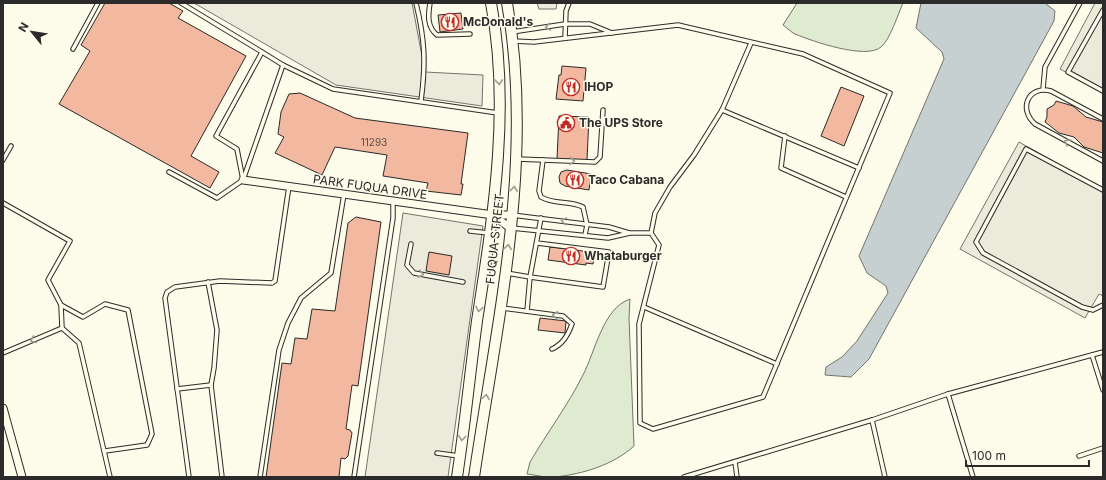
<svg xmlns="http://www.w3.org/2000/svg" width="1106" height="480" font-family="Inter,sans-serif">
<rect width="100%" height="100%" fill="#fdfbea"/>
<g fill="#deebd1" stroke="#74746e">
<path d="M797 3H903C898 14 890 40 881 47 866 60 812 41 795 34 791 32 787 28 783 25Z"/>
<path d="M630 299 629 318 634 446C613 465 583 474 555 477 546 478 536 475 527 474L530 462C547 433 568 405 583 375 595 352 603 308 630 299Z"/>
</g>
<g fill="#eceadb" stroke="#74746e">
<path d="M194 3H412L425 72 483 75 482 106 336 85Z"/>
<path d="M537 3H557L556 9H539Z"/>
<path d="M1095 3H1103V92L1060 69Z"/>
<path d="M1019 142 1103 189V296L1099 294 1085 318 960 249Z"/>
<path d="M403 213 483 226 448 477H365Z"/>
</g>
<path fill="#c7d0d0" stroke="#74746e" d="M921 3H1045L1055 11 1054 21 869 359 851 377 825 375 826 367 842 357 857 341 888 293 886 286 867 273 859 256 944 59 942 52 916 28Z"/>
<g fill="#f2b8a0" stroke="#2b2b2b">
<path d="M105 3H169L183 11 178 18 246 56 191 156 219 172 210 188 59 104 90 51 81 45Z"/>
<path d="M461 13 463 29 440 32 438 15Z"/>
<path d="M562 66 586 68 583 101 556 99 559 75H561Z"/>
<path d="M841 87 864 96 844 146 821 136Z"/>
<path d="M300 93 355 118 468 133 461 184H463L461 195 426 191 428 183 383 176 387 155 335 147 322 175 275 153 284 137 278 134 281 112 289 94Z"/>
<path d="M1056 101 1073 106 1086 117 1103 122V153L1084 147 1074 137 1059 133 1045 122 1047 117V109L1054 105Z"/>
<path d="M559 116 589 117 587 160 557 159Z"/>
<path d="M567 170 591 174 589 190 565 186 560 183 559 177 561 172Z"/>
<path d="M356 217 381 222 358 386 352 385 346 429 350 430 352 433 348 456 345 459 341 458 339 477H266L282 363 291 364 295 338 307 339 312 309 335 311 348 223Z"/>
<path d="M550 247 595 252 593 264 586 263V265L548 260Z"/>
<path d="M429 252 452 256 449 275 426 271Z"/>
<path d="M540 318 566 321 565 333 538 330Z"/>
</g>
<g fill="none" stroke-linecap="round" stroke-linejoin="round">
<defs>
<g id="lane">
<path d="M181 3 262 52 216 136 237 149 243 180"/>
<path d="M416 3C425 40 426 63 421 101"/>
<path d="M430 3C428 15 427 27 437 35L470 34"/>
<path d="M1103 10 1068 72 1103 91"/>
<path d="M512 32 565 24H590L612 33"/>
<path d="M565 38 566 11 569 3"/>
<path d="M73 49 98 3"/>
<path d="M262 52 283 65"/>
<path d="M1043 89 1045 67 1080 3"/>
<path d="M722 110 859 168"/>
<path d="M1103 119 1051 91C1028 85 1018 109 1035 124L1103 161"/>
<path d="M785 136 781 168 846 197"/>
<path d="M517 159 595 162 600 157 603 110"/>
<path d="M3 160 11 146"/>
<path d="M543 160 539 191 541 197C554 205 570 200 583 207L587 225 585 235"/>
<path d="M169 172 217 198 243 180 283 65 333 89 498 113"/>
<path d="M1103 190 1026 149 976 242 983 253 1082 307 1093 310 1103 305"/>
<path d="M3 203 70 241 48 280 61 305 83 317 105 304 128 310 152 434 147 445 105 451"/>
<path d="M512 215 609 227 629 233"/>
<path d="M512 228 608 238 630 233H651L659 245 639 324 640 423 653 429 763 397 890 93 803 54 678 25 534 42 513 41"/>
<path d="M470 231 489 233"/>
<path d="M651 233 655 213 670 187 694 155 722 110 751 43"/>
<path d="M537 243 609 252 603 287 530 277 541 218"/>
<path d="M411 244 407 265 414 273 463 282"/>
<path d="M506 273 530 277 527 311"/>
<path d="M208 282 217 330 214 368 211 385 222 477"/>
<path d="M61 305 62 328 79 343 110 477"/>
<path d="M644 307 777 364"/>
<path d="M502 308 563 316 572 324C568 335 563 344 552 349"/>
<path d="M3 353 62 328"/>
<path d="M1092 355 1103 390"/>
<path d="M177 389 211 385"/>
<path d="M948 394 973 477"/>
<path d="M872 420 885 477"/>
<path d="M437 453 459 456"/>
<path d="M1079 456 1103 448"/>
<path d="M735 462 737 477"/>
<path d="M189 477 165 298 167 292 175 287 220 281 272 283 275 281 289 186"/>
<path d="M260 477 279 350 288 323 301 298 331 273 344 194"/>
<path d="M354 477 393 218V201"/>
<path d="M684 477 872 420 948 394 1103 352"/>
</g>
<g id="street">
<path d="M243 180 493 215H511"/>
<path d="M493 215 510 228"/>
<path d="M3 408 22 477"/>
</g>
<g id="secondary">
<path d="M457 477C465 425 470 373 477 321 493 217 511 108 491 3"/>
<path d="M474 477C497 321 535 160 507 3"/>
</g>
</defs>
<use href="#lane" stroke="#2b2b2b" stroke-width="5.5"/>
<use href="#street" stroke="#2b2b2b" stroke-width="9"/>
<use href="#secondary" stroke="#2b2b2b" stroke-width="12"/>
<use href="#lane" stroke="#fdfbea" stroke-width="3.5"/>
<use href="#street" stroke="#fdfbea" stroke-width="7"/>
<use href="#secondary" stroke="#fdfbea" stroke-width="10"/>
</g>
<defs><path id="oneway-chevron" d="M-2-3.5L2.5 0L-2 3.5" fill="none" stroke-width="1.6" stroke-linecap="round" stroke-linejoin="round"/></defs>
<g stroke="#9e9d94">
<use href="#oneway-chevron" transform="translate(548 27) rotate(171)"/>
<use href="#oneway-chevron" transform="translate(499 82) rotate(87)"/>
<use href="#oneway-chevron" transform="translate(1067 142) rotate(-151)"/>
<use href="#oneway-chevron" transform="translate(572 161) rotate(1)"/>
<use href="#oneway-chevron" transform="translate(514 189) rotate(-84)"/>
<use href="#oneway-chevron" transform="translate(564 221) rotate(-171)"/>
<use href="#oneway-chevron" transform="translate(508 247) rotate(-83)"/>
<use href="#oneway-chevron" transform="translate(421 274) rotate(10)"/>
<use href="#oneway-chevron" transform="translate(479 309) rotate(99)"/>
<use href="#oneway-chevron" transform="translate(555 315) rotate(-173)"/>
<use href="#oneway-chevron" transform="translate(33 340) rotate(157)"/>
<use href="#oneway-chevron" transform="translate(486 397) rotate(-81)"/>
<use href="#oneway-chevron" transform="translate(462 438) rotate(97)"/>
</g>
<defs>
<symbol id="restaurant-ring" viewBox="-11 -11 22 22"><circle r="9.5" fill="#fdfbea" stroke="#c62828" stroke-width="1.5"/><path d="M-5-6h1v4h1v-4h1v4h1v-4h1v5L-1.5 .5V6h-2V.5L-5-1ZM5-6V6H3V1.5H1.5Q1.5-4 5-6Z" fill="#c62828"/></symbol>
<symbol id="civic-ring" viewBox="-11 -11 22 22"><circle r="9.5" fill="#fdfbea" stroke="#c62828" stroke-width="1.5"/><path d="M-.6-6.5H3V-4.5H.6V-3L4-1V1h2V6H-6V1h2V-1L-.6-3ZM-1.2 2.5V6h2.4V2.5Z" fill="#c62828"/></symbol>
</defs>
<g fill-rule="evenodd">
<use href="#restaurant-ring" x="440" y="12" width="20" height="20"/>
<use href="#restaurant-ring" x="561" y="77" width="20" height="20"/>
<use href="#civic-ring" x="556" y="113" width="20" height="20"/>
<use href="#restaurant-ring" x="565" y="170" width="20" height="20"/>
<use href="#restaurant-ring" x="561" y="246" width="20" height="20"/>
</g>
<g text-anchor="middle" stroke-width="3" stroke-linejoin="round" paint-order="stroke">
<g font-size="10" fill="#5d4e48">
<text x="374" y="146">11293</text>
</g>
<g font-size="12" font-weight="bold" fill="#2b2b2b" stroke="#fdfbea" text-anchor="start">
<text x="463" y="26">McDonald's</text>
<text x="584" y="91">IHOP</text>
<text x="579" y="127">The UPS Store</text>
<text x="588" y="184">Taco Cabana</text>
<text x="584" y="260">Whataburger</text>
</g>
<g font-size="12" fill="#2b2b2b" stroke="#fdfbea">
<text transform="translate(370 187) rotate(8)" y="4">PARK FUQUA DRIVE</text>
<text transform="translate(495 239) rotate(-84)" y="4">FUQUA STREET</text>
</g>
</g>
<rect width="1106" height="480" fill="none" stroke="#2b2b2b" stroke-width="8"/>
<g transform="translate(32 32) rotate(300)" stroke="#fdfbea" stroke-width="3" paint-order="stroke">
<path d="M0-3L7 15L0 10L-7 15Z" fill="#2b2b2b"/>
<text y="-6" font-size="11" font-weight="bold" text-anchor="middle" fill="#2b2b2b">N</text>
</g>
<path d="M966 460v6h123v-6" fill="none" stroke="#2b2b2b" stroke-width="2"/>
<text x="972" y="460" font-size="12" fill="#2b2b2b" stroke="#fdfbea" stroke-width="3" paint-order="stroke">100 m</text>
</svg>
